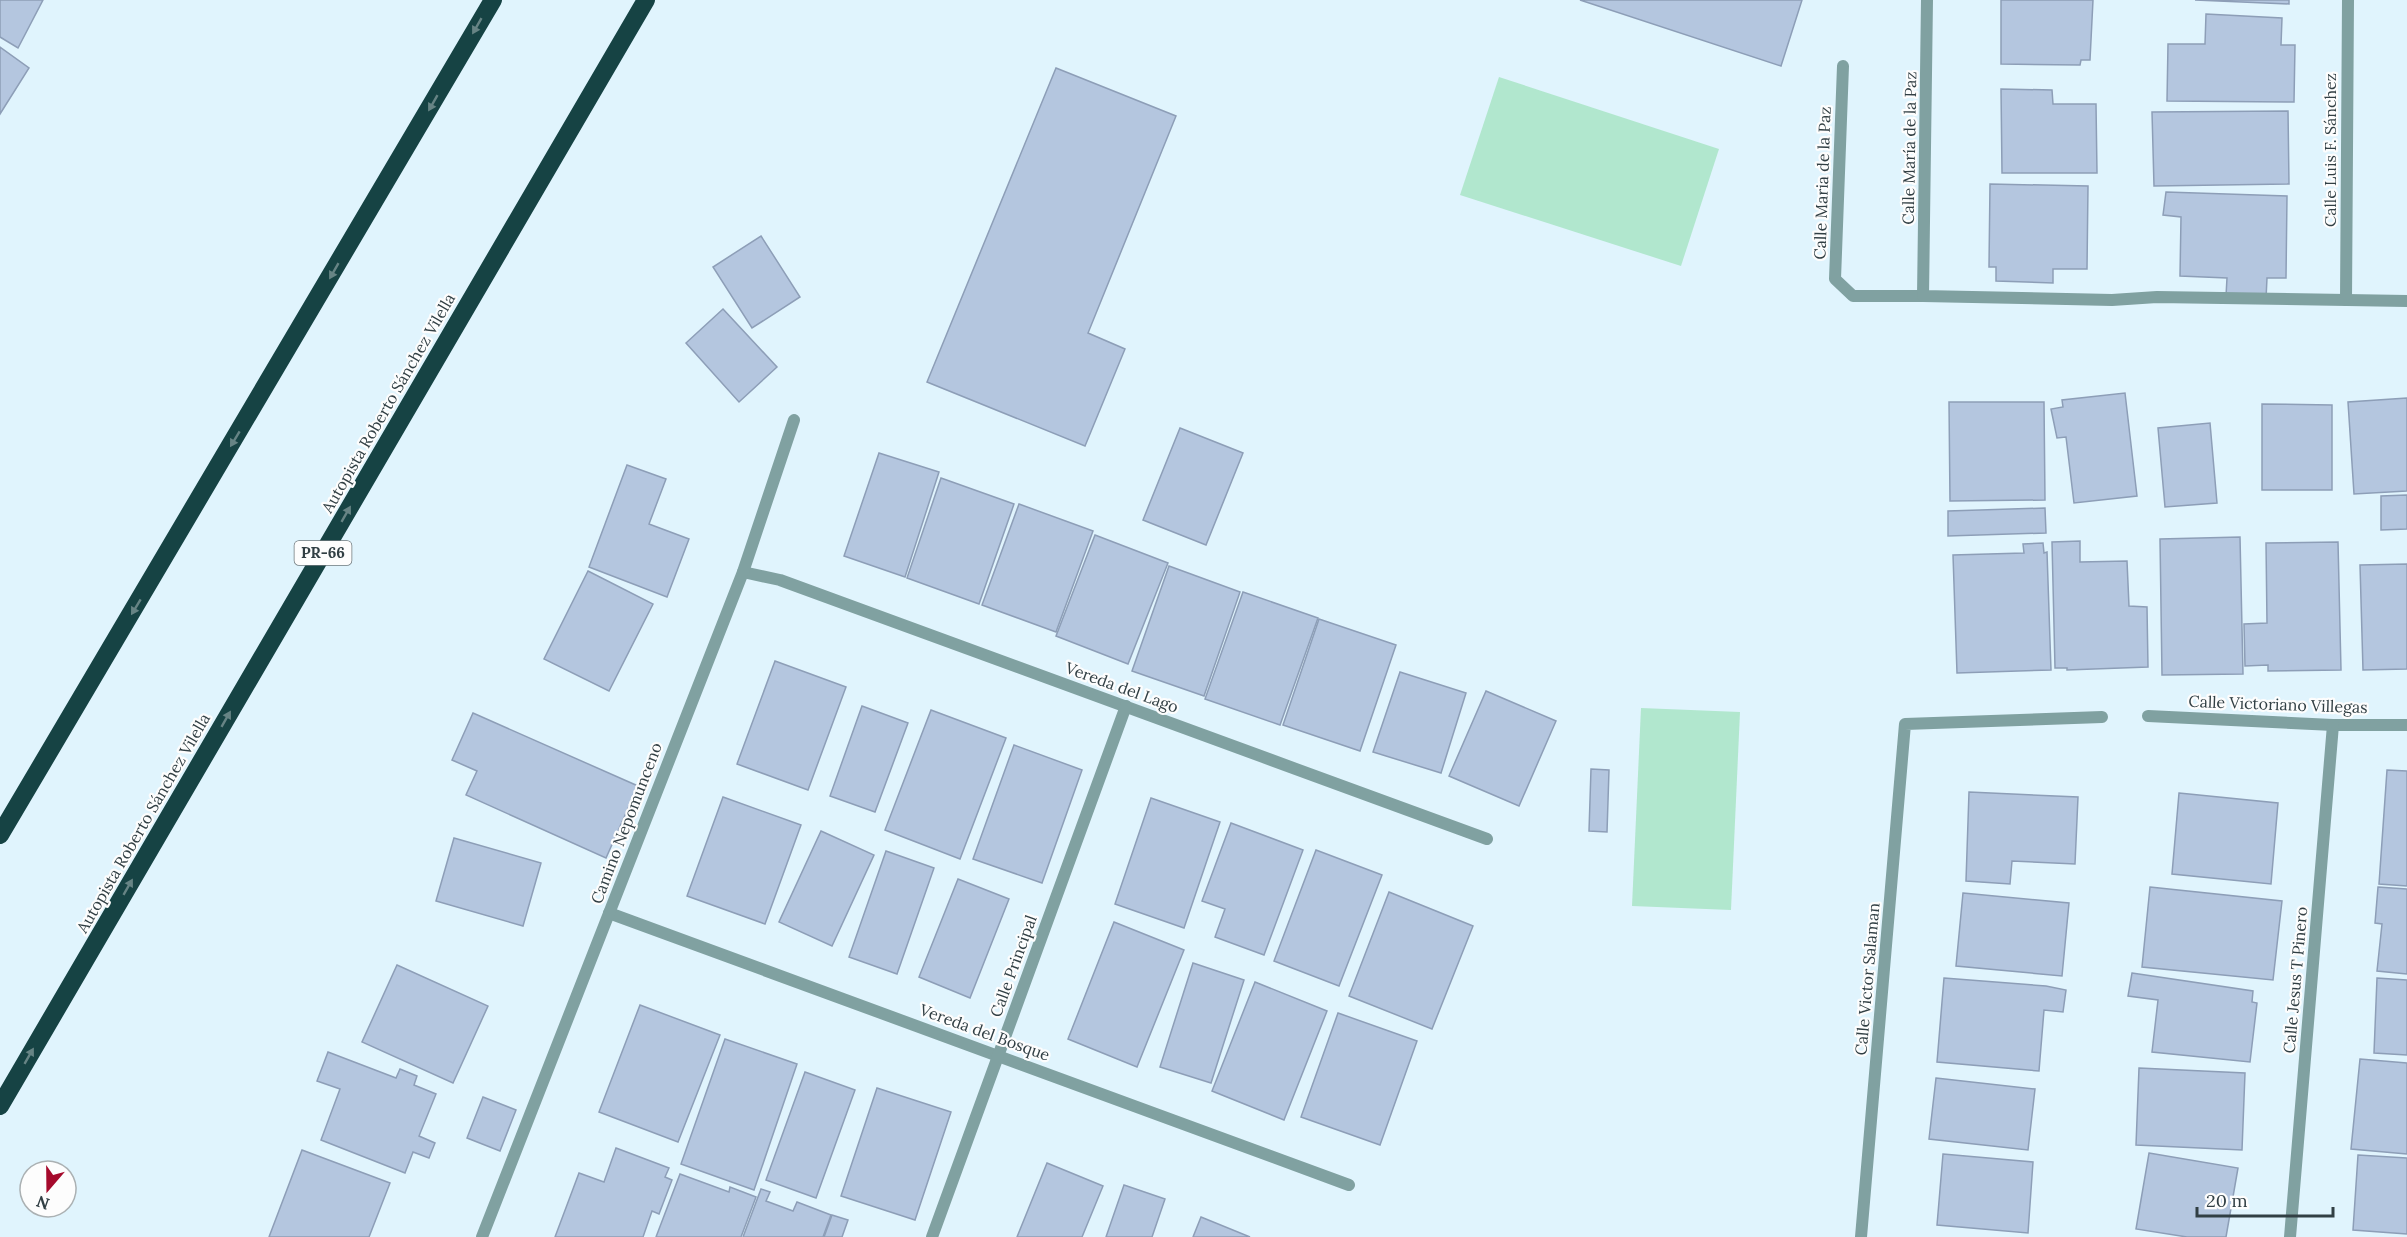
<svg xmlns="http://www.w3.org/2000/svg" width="2407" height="1237" font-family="Lora,serif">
<rect width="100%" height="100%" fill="#e0f4fd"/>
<g fill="#b1e7ce">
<path d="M1499 77 1719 149 1681 266 1460 195Z"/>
<path d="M1641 708 1740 712 1731 910 1632 906Z"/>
</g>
<g fill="#b4c6df" stroke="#8d9eb7" stroke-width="1.5">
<path d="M0 0H43L18 48 0 37Z"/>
<path d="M1580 0H1802L1781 66Z"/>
<path d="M2001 0H2093L2090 60H2081L2080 65 2001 64Z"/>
<path d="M2195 0H2289V4Z"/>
<path d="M2206 14 2282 18 2281 45H2295L2294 102 2167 101 2168 44H2205Z"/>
<path d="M0 47 29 68 0 114Z"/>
<path d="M1056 68 1176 116 1088 333 1125 349 1085 446 927 382Z"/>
<path d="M2001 89 2052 90 2053 104H2096L2097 173H2002Z"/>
<path d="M2288 111 2289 184 2154 186 2152 112Z"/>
<path d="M1990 184 2088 186 2087 269H2053V283L1996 281V267H1989Z"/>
<path d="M2166 192 2287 196 2286 278H2267L2266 299 2226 296 2227 278 2180 276 2181 217 2163 215Z"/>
<path d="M761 236 800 297 752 328 713 267Z"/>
<path d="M723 309 777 367 739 402 686 343Z"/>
<path d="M2125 393 2137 496 2074 503 2066 437 2057 438 2051 409 2063 407 2062 400Z"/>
<path d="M2407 398V491L2354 494 2348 402Z"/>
<path d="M1949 402H2044L2045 500 1950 501Z"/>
<path d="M2262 404 2332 405V490H2262Z"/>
<path d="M2210 423 2217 503 2165 507 2158 428Z"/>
<path d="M1180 428 1243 453 1206 545 1143 520Z"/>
<path d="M879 453 939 472 905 577 844 556Z"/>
<path d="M627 465 666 479 649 524 689 539 667 597 589 567Z"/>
<path d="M941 478 1014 504 979 604 907 578Z"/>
<path d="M2407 495V529L2381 530V496Z"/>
<path d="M1019 504 1093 531 1056 632 982 605Z"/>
<path d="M2045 508 2046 533 1948 536V511Z"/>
<path d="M1095 535 1168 563 1128 664 1056 636Z"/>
<path d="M2240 537 2243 674 2162 675 2160 539Z"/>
<path d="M2080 541V562L2127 561 2129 606 2147 607 2148 667 2067 670V668H2055L2052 542Z"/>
<path d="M2338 542 2341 670 2268 671V665L2245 666 2244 624 2267 623 2266 543Z"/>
<path d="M2043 543 2044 553 2047 552 2051 670 1957 673 1953 555 2024 553 2023 544Z"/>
<path d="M2407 564V669L2363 670 2360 565Z"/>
<path d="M1169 566 1240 592 1204 696 1132 671Z"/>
<path d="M588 571 653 604 609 691 544 659Z"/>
<path d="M1243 592 1318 618 1280 725 1205 699Z"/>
<path d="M1319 619 1396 645 1360 751 1283 725Z"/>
<path d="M775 661 846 687 808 790 737 764Z"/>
<path d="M1400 672 1466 693 1441 773 1373 752Z"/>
<path d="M1486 691 1556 721 1519 806 1449 776Z"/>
<path d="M862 706 908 723 875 812 830 796Z"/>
<path d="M931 710 1006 738 960 859 885 830Z"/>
<path d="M473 713 638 786 606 858 466 795 477 771 452 760Z"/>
<path d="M1014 745 1082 770 1042 883 973 859Z"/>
<path d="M1591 769 1609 770 1607 832 1589 831Z"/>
<path d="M2387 770 2407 771V886L2379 884Z"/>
<path d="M1969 792 2078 797 2075 864 2012 861 2010 884 1966 881Z"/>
<path d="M2179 793 2278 803 2271 884 2172 874Z"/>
<path d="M723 797 801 825 765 924 687 896Z"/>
<path d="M1151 798 1220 822 1184 928 1115 904Z"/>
<path d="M1231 823 1303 850 1264 955 1215 937 1225 909 1202 901Z"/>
<path d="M821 831 874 855 832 946 779 922Z"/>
<path d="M454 838 541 863 523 926 436 901Z"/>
<path d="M1316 850 1382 875 1339 986 1274 961Z"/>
<path d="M886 851 934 868 897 974 849 957Z"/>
<path d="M958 879 1009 899 970 998 919 977Z"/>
<path d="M2150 887 2282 901 2273 980 2142 967Z"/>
<path d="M2378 887 2407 889V974L2377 971 2382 924 2375 923Z"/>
<path d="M1389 892 1473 926 1432 1029 1349 996Z"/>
<path d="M1963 893 2069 903 2062 976 1956 966Z"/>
<path d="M1114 922 1184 950 1137 1067 1068 1039Z"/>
<path d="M1193 963 1244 980 1211 1083 1160 1067Z"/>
<path d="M397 965 488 1006 453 1083 362 1042Z"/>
<path d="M2132 973 2253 991 2252 1002 2257 1003 2250 1062 2152 1052 2158 1000 2128 996Z"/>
<path d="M1944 978 2046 986 2066 990 2063 1012 2044 1010 2039 1071 1937 1062Z"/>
<path d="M2377 978 2407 980V1055L2374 1053Z"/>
<path d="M1255 982 1327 1011 1284 1120 1212 1091Z"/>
<path d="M640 1005 720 1035 678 1142 599 1112Z"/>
<path d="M1338 1013 1417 1041 1380 1145 1301 1117Z"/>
<path d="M725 1039 797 1064 754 1190 681 1164Z"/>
<path d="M328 1052 396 1078 400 1069 417 1076 414 1085 436 1094 419 1136 435 1143 429 1158 413 1152 405 1173 321 1140 340 1089 317 1081Z"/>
<path d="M2360 1059 2407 1063V1154L2351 1149Z"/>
<path d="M2139 1068 2245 1073 2242 1150 2136 1145Z"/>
<path d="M805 1072 855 1090 816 1198 766 1180Z"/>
<path d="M1936 1078 2035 1089 2028 1150 1929 1139Z"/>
<path d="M877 1088 951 1112 915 1220 841 1196Z"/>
<path d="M483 1097 516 1110 500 1151 467 1138Z"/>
<path d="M616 1148 669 1168 665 1177 672 1180 659 1214 652 1211 643 1237H555L579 1173 604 1182Z"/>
<path d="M302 1150 390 1183 369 1237H269Z"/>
<path d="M2149 1153 2238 1168 2226 1237H2187L2136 1229Z"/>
<path d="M1943 1154 2033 1162 2028 1233 1937 1225Z"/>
<path d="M2358 1155 2407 1158V1234L2353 1230Z"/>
<path d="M1047 1163 1103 1186 1082 1237H1017Z"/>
<path d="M680 1174 729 1192 730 1187 756 1197 741 1237H656Z"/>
<path d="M1124 1185 1165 1199 1152 1237H1106Z"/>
<path d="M761 1189 770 1192 766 1201 793 1211 797 1202 831 1215 823 1237H743Z"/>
<path d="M832 1215 848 1220 842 1237H824Z"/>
<path d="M1201 1217 1250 1237H1193Z"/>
</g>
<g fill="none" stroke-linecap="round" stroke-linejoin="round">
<path stroke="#80a1a1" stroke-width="12" d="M1843 66 1835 279 1853 296H1923"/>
<g stroke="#80a1a1" stroke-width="12">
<path d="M1927 0 1923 296 2112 300 2157 297 2407 301"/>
<path d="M2346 300 2348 0"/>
<path d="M743 572 780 580 1487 839"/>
<path d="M2148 716 2333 725H2407"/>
<path d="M609 913 1349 1185"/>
<path d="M482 1237 743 572 794 420"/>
<path d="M932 1237 1126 706"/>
<path d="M1861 1237 1905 724 2102 717"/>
<path d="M2290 1237 2333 725"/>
</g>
<g stroke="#164344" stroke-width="18">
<path d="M0 835 493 0"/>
<path d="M0 1106 646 0"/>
</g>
</g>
<defs><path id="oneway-solid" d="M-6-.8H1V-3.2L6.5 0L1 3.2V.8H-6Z" transform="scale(1.5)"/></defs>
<g fill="#678485">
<use href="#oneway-solid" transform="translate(477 26) rotate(120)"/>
<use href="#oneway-solid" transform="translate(433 103) rotate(120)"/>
<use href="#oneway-solid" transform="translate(334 271) rotate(120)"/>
<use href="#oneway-solid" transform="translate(235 439) rotate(121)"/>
<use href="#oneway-solid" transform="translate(346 514) rotate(-60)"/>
<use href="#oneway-solid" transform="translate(136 607) rotate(121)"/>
<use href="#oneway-solid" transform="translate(226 719) rotate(-60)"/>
<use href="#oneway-solid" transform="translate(128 887) rotate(-60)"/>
<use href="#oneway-solid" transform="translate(29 1056) rotate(-60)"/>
</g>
<g text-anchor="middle" stroke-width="4.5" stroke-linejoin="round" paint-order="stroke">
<rect fill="#fdfdfd" stroke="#6e787c" stroke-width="1.5" x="294.5" y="541" width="57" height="24" rx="4.5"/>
<g font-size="15" font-weight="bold" fill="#313f44">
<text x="323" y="558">PR-66</text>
</g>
<g font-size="16" fill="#313f44" stroke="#fdfdfd">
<text transform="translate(1909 148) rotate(-89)" y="6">Calle María de la Paz</text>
<text transform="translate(2330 150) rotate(-90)" y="6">Calle Luis F. Sánchez</text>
<text transform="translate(1822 183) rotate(-88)" y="6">Calle Maria de la Paz</text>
<text transform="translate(388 403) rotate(-60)" y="6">Autopista Roberto Sánchez Vilella</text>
<text transform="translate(1122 687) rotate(20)" y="6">Vereda del Lago</text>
<text transform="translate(2278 704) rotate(2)" y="6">Calle Victoriano Villegas</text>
<text transform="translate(143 823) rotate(-60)" y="6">Autopista Roberto Sánchez Vilella</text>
<text transform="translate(626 823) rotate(-69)" y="6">Camino Nepomunceno</text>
<text transform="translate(1013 966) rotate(-70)" y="6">Calle Principal</text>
<text transform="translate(1867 979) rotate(-85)" y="6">Calle Victor Salaman</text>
<text transform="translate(2295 980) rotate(-85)" y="6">Calle Jesus T Pinero</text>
<text transform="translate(985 1032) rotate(20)" y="6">Vereda del Bosque</text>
</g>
</g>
<g transform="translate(48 1189) rotate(200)"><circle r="28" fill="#fdfdfd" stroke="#abb1b3" stroke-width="1.5"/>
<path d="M0-4.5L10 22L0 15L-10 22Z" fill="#a50a2c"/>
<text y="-9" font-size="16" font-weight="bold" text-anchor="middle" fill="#313f44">N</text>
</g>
<path d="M2197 1207v9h136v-9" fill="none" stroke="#313f44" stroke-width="3"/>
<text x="2206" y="1207" font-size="18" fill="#313f44" stroke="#fdfdfd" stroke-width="4.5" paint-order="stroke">20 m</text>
</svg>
